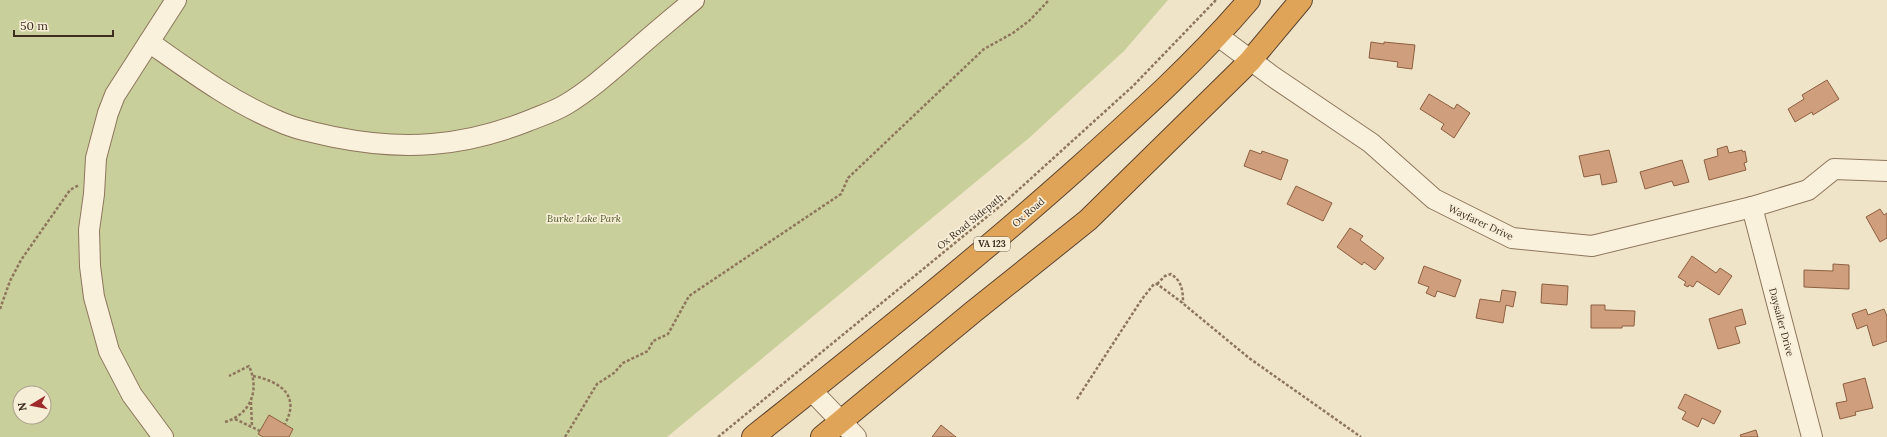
<svg xmlns="http://www.w3.org/2000/svg" width="1887" height="437" font-family="Lora,serif">
<rect width="100%" height="100%" fill="#f0e4c8"/>
<path fill="#c9cf9b" fill-rule="evenodd" d="M0 0H1168L1124 51 1029 138 667 437H0ZM20 393H44V417H20Z"/>
<g fill="#cf9f7d" stroke="#8d5f41">
<path d="M1371 42 1384 44V42L1415 45 1412 69 1397 67 1398 62 1369 58Z"/>
<path d="M1827 80 1839 99 1813 115 1812 112 1795 122 1788 109 1804 99 1802 95Z"/>
<path d="M1429 94 1454 109 1457 104 1470 113 1454 138 1441 129 1444 124 1420 109Z"/>
<path d="M1727 146 1729 153 1742 150 1743 152 1745 151 1747 162 1744 163 1746 170 1709 180 1704 160 1718 156 1717 149Z"/>
<path d="M1250 150 1261 154 1262 151 1288 160 1281 180 1244 166Z"/>
<path d="M1609 150 1617 182 1602 185 1600 174 1584 177 1579 156Z"/>
<path d="M1682 160 1689 182 1674 186 1672 181 1645 189 1640 172Z"/>
<path d="M1296 186 1332 203 1323 221 1287 204Z"/>
<path d="M1880 209 1884 215 1887 213V238L1880 242 1866 217Z"/>
<path d="M1350 228 1363 236 1360 240 1384 258 1375 270 1364 262 1362 265 1337 247Z"/>
<path d="M1692 256 1716 273 1720 268 1732 276 1719 295 1697 281 1693 287 1689 285 1688 287 1684 285 1686 282 1678 277Z"/>
<path d="M1833 264 1849 265V289L1804 287V270L1833 271Z"/>
<path d="M1424 266 1461 280 1455 297 1437 291 1435 297 1426 293 1429 287 1418 283Z"/>
<path d="M1542 284 1568 286 1567 305 1541 303Z"/>
<path d="M1502 290 1516 292 1513 307 1506 305 1503 323 1476 318 1480 299 1500 302Z"/>
<path d="M1591 305H1605V310L1635 311 1634 326H1622V328H1591Z"/>
<path d="M1742 309 1746 324 1735 327 1740 343 1718 349 1709 319Z"/>
<path d="M1866 309 1868 315 1884 309 1887 316V341L1873 346 1867 325 1857 329 1852 314Z"/>
<path d="M1865 378 1873 408 1855 412 1856 415 1840 419 1836 403 1847 401 1843 384Z"/>
<path d="M1685 394 1721 411 1714 424 1702 418 1698 427 1682 419 1686 412 1678 408Z"/>
<path d="M269 415 293 429 289 437H263L258 434Z"/>
<path d="M941 425 956 437H932Z"/>
<path d="M1756 430 1758 437H1741L1740 435Z"/>
</g>
<g fill="none" stroke-linecap="round" stroke-linejoin="round">
<defs>
<g id="minor">
<path d="M1218 36 1272 76 1371 143 1434 199 1512 238 1592 246 1752 207 1808 190 1834 169 1887 171"/>
<path d="M149 42C189 70 232 102 278 121 295 129 315 133 334 137 403 151 462 147 528 121 540 116 553 112 565 105 590 90 611 71 633 52 653 34 674 17 694 0"/>
<path d="M1752 207 1812 437"/>
<path d="M812 391 856 437"/>
<path d="M163 437 132 395 109 351 94 297 90 266 89 230 94 194 96 158 108 113 115 95 176 0"/>
</g>
<g id="highway">
<path d="M753 437C863 349 974 261 1078 168 1138 114 1197 61 1249 0"/>
<path d="M822 437 973 312 1088 220 1250 61 1301 0"/>
</g>
</defs>
<use href="#minor" stroke="#8d765c" stroke-width="22"/>
<use href="#highway" stroke="#5b4430" stroke-width="24"/>
<g stroke="#8d765c" stroke-width="2.5" stroke-dasharray="3 2" stroke-linecap="butt">
<path d="M1157 284 1165 276 1171 274C1182 281 1183 291 1183 303"/>
<path d="M0 309 10 281 21 260 70 190 79 185"/>
<path d="M253 376C279 381 301 395 285 424"/>
<path d="M1077 399 1142 299 1154 284H1157L1180 301 1249 358 1361 437"/>
<path d="M251 402 252 427"/>
<path d="M235 419 260 431"/>
<path d="M225 422C251 414 260 390 249 366L229 376"/>
<path d="M565 437 597 384 614 373 623 363 648 351 653 341 668 334 689 296 841 194 848 178 984 49 1013 33 1029 21 1049 0"/>
<path d="M718 437 1005 202 1133 86 1216 0"/>
</g>
<use href="#minor" stroke="#faf1dc" stroke-width="20"/>
<use href="#highway" stroke="#e0a458" stroke-width="22"/>
</g>
<g text-anchor="middle" stroke-width="3.5" stroke-linejoin="round" paint-order="stroke">
<rect fill="#f7eed8" stroke="#756857" stroke-width="1" x="974" y="237" width="36" height="14" rx="3"/>
<g font-size="9" font-weight="bold" fill="#3d2e20">
<text x="992" y="247">VA 123</text>
</g>
<g font-size="10" fill="#3d2e20" stroke="#f7eed8">
<text transform="translate(1028 212) rotate(-41)" y="4">Ox Road</text>
<text transform="translate(970 221) rotate(-39)" y="4">Ox Road Sidepath</text>
<text transform="translate(1481 222) rotate(25)" y="4">Wayfarer Drive</text>
<text transform="translate(1782 322) rotate(75)" y="4">Daysailer Drive</text>
</g>
<g font-size="10" font-style="italic" fill="#4d5a26" stroke="#f7eed8">
<text x="584" y="222">Burke Lake Park</text>
</g>
</g>
<g transform="translate(32 405) rotate(260)"><circle r="19" fill="#f7eed8" stroke="#ada18e"/>
<path d="M0-3L7 15L0 10L-7 15Z" fill="#9e2a2b"/>
<text y="-6" font-size="11" font-weight="bold" text-anchor="middle" fill="#3d2e20">N</text>
</g>
<path d="M14 30v6h99v-6" fill="none" stroke="#3d2e20" stroke-width="2"/>
<text x="20" y="30" font-size="12" fill="#3d2e20" stroke="#f7eed8" stroke-width="3" paint-order="stroke">50 m</text>
</svg>
